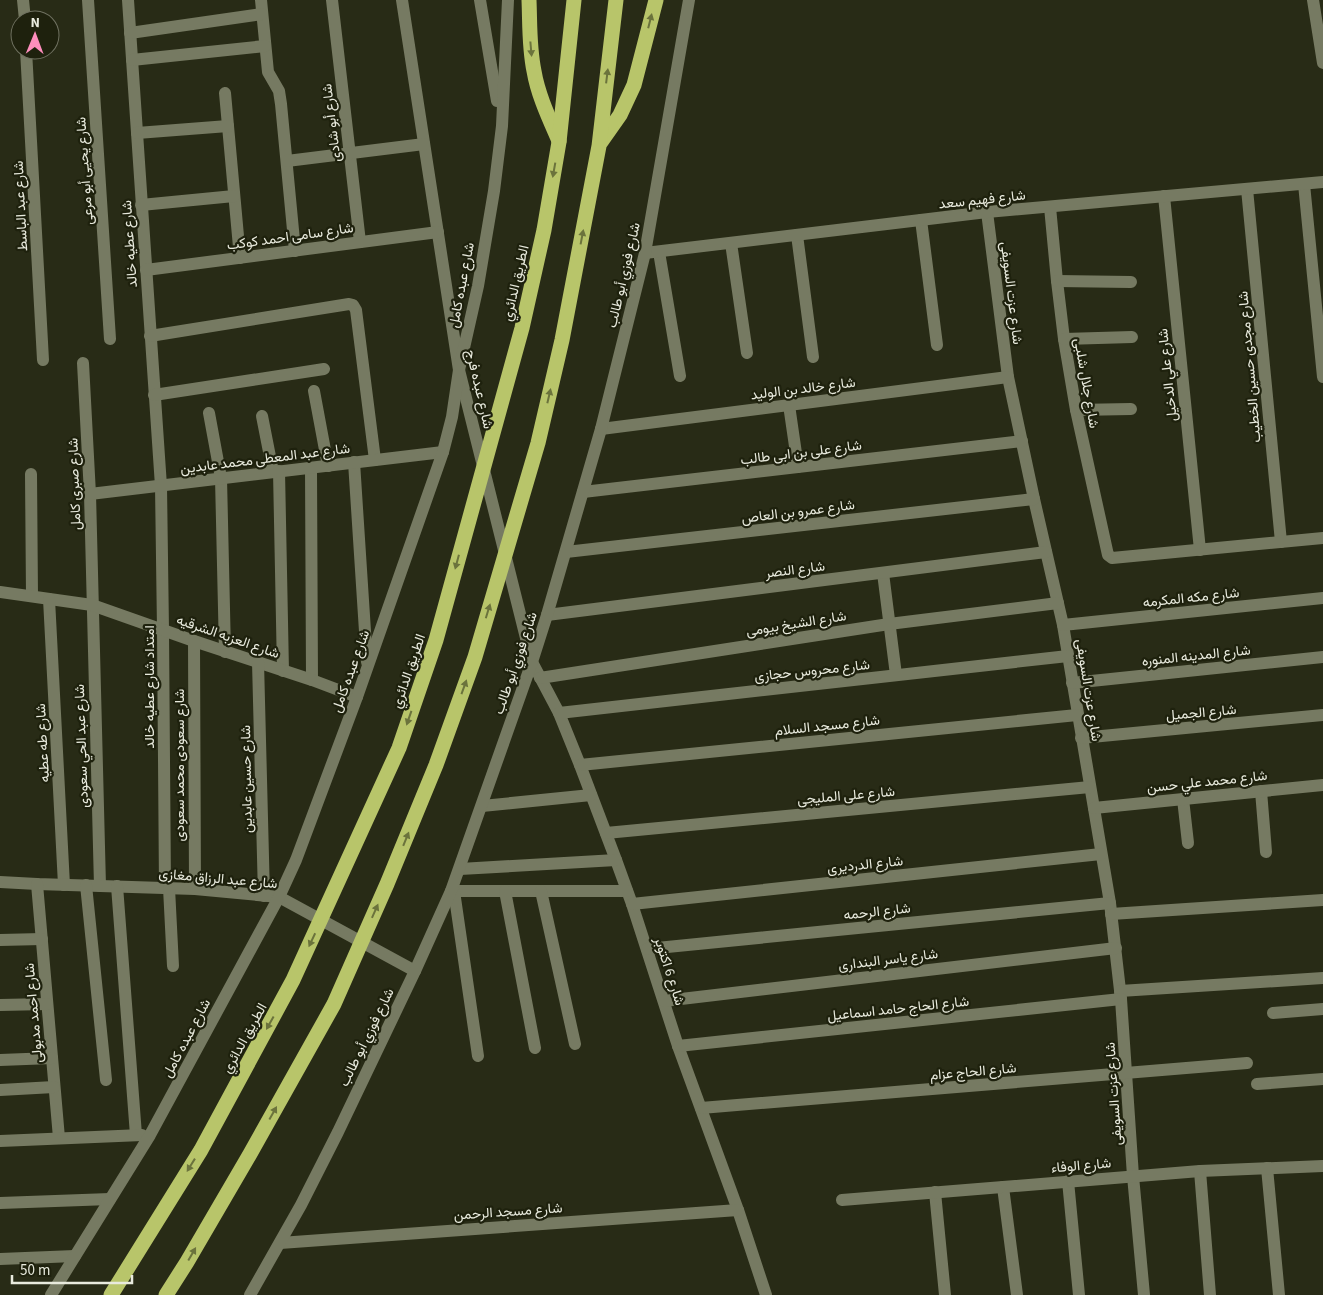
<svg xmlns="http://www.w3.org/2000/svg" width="1323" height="1295" font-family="'Source Sans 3',Vazirmatn,sans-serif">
<rect width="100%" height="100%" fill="#282b16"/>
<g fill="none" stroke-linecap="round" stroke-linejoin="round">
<g stroke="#767a62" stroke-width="12">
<path d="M23 0 25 20"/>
<path d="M88 0 110 339"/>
<path d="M128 0 161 486 163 630 165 888"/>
<path d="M261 0 268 72 279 91 281 104 295 251"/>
<path d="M332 0 360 242"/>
<path d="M402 0 459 370 532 662 559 713 580 765 616 860 632 904 678 1046 738 1210 766 1295"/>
<path d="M480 0 497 101"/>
<path d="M1313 0 1323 63"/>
<path d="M130 33 262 14"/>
<path d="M26 50 43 360"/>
<path d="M132 60 265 46"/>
<path d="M225 93 240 258"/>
<path d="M137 133 228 126"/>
<path d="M287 161 424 144"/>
<path d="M1304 184 1323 377"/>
<path d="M1247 189 1281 542"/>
<path d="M1164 196 1200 550"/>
<path d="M141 205 234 196"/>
<path d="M1050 207 1057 281 1064 339 1076 410 1108 555 1112 558 1323 538"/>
<path d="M987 212 1008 377 1034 499 1063 625 1110 903 1121 999 1133 1176 1144 1295"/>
<path d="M921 220 937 345"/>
<path d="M797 235 813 357"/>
<path d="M731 243 747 353"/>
<path d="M659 252 680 376"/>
<path d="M645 253 987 212 1323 182"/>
<path d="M146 270 438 232"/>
<path d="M1057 281 1131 282"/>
<path d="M150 336 349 304 353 305 356 310 375 460"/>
<path d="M1064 339 1132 337"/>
<path d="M83 363 90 494 100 886"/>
<path d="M314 391 328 466"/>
<path d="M154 395 324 369"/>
<path d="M789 405 798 467"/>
<path d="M1076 410 1131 409"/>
<path d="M209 413 221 478 225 652"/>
<path d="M262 416 273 472"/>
<path d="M601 429 1008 377"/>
<path d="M354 462 367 662"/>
<path d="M311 468 312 680"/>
<path d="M279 471 283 671"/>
<path d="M31 474 32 596"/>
<path d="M583 492 1022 441"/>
<path d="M90 494 443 452"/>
<path d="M566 552 1034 499"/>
<path d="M883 573 896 675"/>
<path d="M0 592 92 605 194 641 312 680 357 697"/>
<path d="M49 599 64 885"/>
<path d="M547 615 1046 552"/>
<path d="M1063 625 1323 598"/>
<path d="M194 641 195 889"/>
<path d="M258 662 264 896"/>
<path d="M540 678 889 624 1058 603"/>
<path d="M1072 683 1323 657"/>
<path d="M559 713 1068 656"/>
<path d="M1081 738 1323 715"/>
<path d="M580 765 1077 715"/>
<path d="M1261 791 1266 852"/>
<path d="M1183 799 1188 843"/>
<path d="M482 806 591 795"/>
<path d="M1094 808 1323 785"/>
<path d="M606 833 1090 787"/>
<path d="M460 869 616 860"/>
<path d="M0 882 37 884 195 889 279 897 415 971"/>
<path d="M37 884 59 1138"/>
<path d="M86 885 106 1080"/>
<path d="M117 886 136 1135"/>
<path d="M169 888 173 966"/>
<path d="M451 891H627"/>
<path d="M454 891 478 1056"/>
<path d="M505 891 535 1048"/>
<path d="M541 891 575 1044"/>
<path d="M632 904 1101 854"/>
<path d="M1111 914 1323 900"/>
<path d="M0 940 42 939"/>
<path d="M647 949 1110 903"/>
<path d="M1120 991 1323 978"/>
<path d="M664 1001 1116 948"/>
<path d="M0 1005 47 1004"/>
<path d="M1273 1013 1323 1009"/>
<path d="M678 1046 1121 999"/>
<path d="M0 1060 52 1058"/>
<path d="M1257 1084 1323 1079"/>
<path d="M0 1090 54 1087"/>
<path d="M701 1108 1247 1063"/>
<path d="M0 1141 142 1135"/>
<path d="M1267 1168 1279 1295"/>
<path d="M1200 1171 1210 1295"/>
<path d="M1068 1181 1079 1295"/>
<path d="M1003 1187 1017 1295"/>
<path d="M935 1192 945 1295"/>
<path d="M842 1200 1200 1171 1323 1166"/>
<path d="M0 1203 110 1199"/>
<path d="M280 1243 738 1210"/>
<path d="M0 1259 75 1256"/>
<path d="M51 1295 150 1135 279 897 296 860 357 697 443 452 452 417 459 370 478 286 494 191 502 126 508 0"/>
<path d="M250 1295 301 1205 338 1132 415 971 451 891 532 662 547 615 601 429 645 253 689 0"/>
</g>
<g stroke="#b8c56a" stroke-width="15">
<path d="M529 0C530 24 529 47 534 71 538 95 549 118 559 141"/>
<path d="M601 142 620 115 634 85 656 0"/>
<path d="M111 1295 201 1150 293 980 399 748 436 640 522 328 544 230 559 142 574 0"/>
<path d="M166 1295 187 1262 250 1154 334 1004 387 884 436 765 475 657 538 443 562 340 599 146 616 0"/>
</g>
</g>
<defs><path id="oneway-solid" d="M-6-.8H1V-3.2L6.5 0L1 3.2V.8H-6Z" transform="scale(1.25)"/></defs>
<g fill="#6b733c">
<use href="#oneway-solid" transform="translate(650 21) rotate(-76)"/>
<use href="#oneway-solid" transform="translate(531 49) rotate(85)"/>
<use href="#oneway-solid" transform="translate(607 76) rotate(-83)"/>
<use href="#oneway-solid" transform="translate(554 170) rotate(100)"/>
<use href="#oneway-solid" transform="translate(582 237) rotate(-79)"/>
<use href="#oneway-solid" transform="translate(549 396) rotate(-77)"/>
<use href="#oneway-solid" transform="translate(457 562) rotate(105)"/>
<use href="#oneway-solid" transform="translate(488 611) rotate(-73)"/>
<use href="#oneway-solid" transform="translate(464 687) rotate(-70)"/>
<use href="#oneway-solid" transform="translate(409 718) rotate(109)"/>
<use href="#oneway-solid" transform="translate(406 839) rotate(-68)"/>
<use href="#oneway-solid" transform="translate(375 911) rotate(-66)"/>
<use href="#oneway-solid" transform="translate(312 940) rotate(115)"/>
<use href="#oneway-solid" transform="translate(270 1023) rotate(119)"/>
<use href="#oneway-solid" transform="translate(273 1113) rotate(-61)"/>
<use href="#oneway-solid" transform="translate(191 1165) rotate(122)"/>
<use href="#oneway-solid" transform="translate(192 1254) rotate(-60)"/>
</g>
<g text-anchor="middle" stroke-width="4.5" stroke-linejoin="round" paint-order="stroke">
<g font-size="14" fill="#e8eadd" stroke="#1e210d">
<text transform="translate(331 123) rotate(-97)" y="5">شارع أبو شادى</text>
<text transform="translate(84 171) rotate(-94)" y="5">شارع يحيى أبو مرعى</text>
<text transform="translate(982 199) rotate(-6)" y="5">شارع فهيم سعد</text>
<text transform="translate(20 206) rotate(-93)" y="5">شارع عبد الباسط</text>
<text transform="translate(290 236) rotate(-8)" y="5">شارع سامى احمد كوكب</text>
<text transform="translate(129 244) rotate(-94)" y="5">شارع عطيه خالد</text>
<text transform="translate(623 275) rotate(-77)" y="5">شارع فوزي أبو طالب</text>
<text transform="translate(515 283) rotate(-77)" y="5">الطريق الدائري</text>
<text transform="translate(461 285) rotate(-79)" y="5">شارع عبده كامل</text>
<text transform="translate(1012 293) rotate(83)" y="5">شارع عزت السويفى</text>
<text transform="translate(1249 367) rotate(-95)" y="5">شارع مجدى حسين الخطيب</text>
<text transform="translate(1167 375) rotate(-96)" y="5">شارع علي الدخيل</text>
<text transform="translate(1087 383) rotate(80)" y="5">شارع جلال شلبى</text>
<text transform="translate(803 388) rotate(-7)" y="5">شارع خالد بن الوليد</text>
<text transform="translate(480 389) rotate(77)" y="5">شارع عبده فرج</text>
<text transform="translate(801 452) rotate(-7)" y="5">شارع على بن ابى طالب</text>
<text transform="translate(265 458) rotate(-7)" y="5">شارع عبد المعطى محمد عابدين</text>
<text transform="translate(74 484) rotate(-92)" y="5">شارع صبرى كامل</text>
<text transform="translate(798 511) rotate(-7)" y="5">شارع عمرو بن العاص</text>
<text transform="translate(795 569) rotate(-7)" y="5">شارع النصر</text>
<text transform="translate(1191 597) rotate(-6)" y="5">شارع مكه المكرمه</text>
<text transform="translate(796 623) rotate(-9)" y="5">شارع الشيخ بيومى</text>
<text transform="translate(228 636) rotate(19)" y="5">شارع العزبه الشرقيه</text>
<text transform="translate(1196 655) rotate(-6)" y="5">شارع المدينه المنوره</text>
<text transform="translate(515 663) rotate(-71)" y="5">شارع فوزي أبو طالب</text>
<text transform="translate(812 670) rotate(-6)" y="5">شارع محروس حجازى</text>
<text transform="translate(350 671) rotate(-70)" y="5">شارع عبده كامل</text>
<text transform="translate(408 671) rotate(-71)" y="5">الطريق الدائري</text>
<text transform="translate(149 687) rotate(-90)" y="5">امتداد شارع عطيه خالد</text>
<text transform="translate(1089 690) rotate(81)" y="5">شارع عزت السويفى</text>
<text transform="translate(1201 712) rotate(-5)" y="5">شارع الجميل</text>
<text transform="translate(827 725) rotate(-6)" y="5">شارع مسجد السلام</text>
<text transform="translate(42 743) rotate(-93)" y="5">شارع طه عطيه</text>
<text transform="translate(81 746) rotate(-92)" y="5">شارع عبد الحي سعودى</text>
<text transform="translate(179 765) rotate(-90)" y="5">شارع سعودى محمد سعودى</text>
<text transform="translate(246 779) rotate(-91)" y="5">شارع حسين عابدين</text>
<text transform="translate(1207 781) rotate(-6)" y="5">شارع محمد علي حسن</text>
<text transform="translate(846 795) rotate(-5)" y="5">شارع على المليجى</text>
<text transform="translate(865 864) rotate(-6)" y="5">شارع الدرديرى</text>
<text transform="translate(218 878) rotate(5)" y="5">شارع عبد الرزاق مغازى</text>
<text transform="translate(877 911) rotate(-6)" y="5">شارع الرحمه</text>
<text transform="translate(888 959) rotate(-7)" y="5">شارع ياسر البندارى</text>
<text transform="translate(670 971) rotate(72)" y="5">شارع 6 اكتوبر</text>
<text transform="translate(898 1008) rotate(-6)" y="5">شارع الحاج حامد اسماعيل</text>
<text transform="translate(33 1013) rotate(-95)" y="5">شارع احمد مدبولى</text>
<text transform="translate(366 1037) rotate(-64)" y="5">شارع فوزي أبو طالب</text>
<text transform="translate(186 1038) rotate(-62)" y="5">شارع عبده كامل</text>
<text transform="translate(244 1038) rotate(-61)" y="5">الطريق الدائري</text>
<text transform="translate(973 1071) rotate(-5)" y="5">شارع الحاج عزام</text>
<text transform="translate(1113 1094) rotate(-94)" y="5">شارع عزت السويفى</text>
<text transform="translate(1081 1165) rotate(-5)" y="5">شارع الوفاء</text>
<text transform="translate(508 1211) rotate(-4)" y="5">شارع مسجد الرحمن</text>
</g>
</g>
<g transform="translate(35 35) rotate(1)"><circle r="24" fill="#1e210d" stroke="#6f7160"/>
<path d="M0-4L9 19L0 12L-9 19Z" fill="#fe8ebd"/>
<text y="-8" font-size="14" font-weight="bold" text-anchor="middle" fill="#e8eadd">N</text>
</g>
<path d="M12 1275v8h120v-8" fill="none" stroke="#e8eadd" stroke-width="2.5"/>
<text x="20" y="1275" font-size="15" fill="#e8eadd" stroke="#1e210d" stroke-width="4" paint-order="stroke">50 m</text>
</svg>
